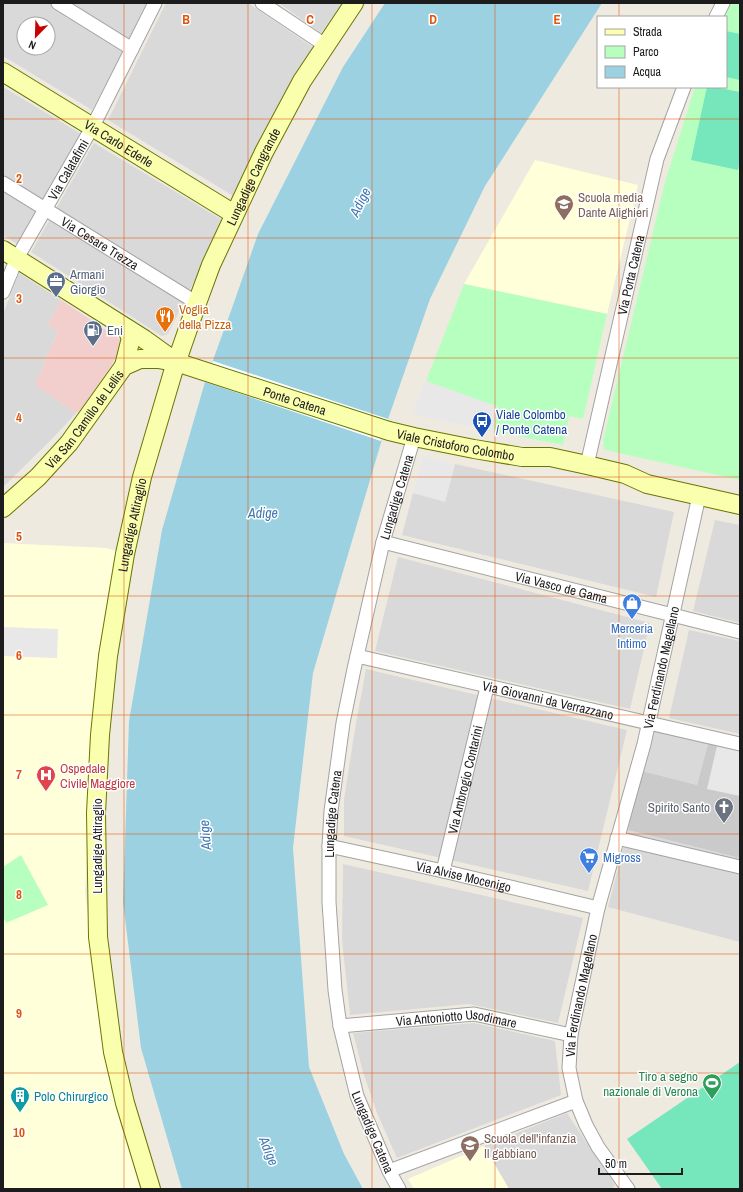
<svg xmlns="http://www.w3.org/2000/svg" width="743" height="1192" font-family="'Archivo Narrow',sans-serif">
<rect width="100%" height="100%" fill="#efeae0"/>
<g fill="#dad9d9" fill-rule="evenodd">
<path d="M3 3H148L92 110 3 56ZM24 24H48V48H24Z"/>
<path d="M166 3H248L314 48 235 197 108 120Z"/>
<path d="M279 3H342L321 33Z"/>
<path d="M3 87 81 134 17 244 3 235Z"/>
<path d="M94 143 224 221 168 334 162 336 31 252Z"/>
<path d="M19 273 61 300 48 324 58 331 35 385 76 413 50 441 3 487V314Z"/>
<path d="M455 464 674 512 656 597 402 535 413 493 445 501Z"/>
<path d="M715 520 740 525V623L693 611Z"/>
<path d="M398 557 650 623 630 709 375 651Z"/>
<path d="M689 630 740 641V734L669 718Z"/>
<path d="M366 669 627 730 588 891 344 836V799L356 723Z"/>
<path d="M652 731 708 744 697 785 642 771Z"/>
<path d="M628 830 740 858V942L608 907Z"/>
<path d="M343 864 583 918 558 1023 469 1004 350 1015 342 940Z"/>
<path d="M474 1023 555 1041 561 1095 397 1158 377 1113 363 1072 353 1033Z"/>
<path d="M567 1113 615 1185 611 1189H509L484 1146Z"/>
</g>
<path fill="#f2cfcd" d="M61 300 124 342 111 366 83 408 76 413 35 385 58 331 48 324Z"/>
<g fill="#ffffd9">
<path d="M535 160 638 185 607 314 464 284Z"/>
<path d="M3 543 106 548 120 552 95 693 85 892 100 1012 121 1126 144 1189H3Z"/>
<path d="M484 1146 509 1189H414L408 1179Z"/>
</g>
<path fill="#cacaca" d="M708 744 740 751V858L628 830 642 771 697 785Z"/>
<g fill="#b7ffbe">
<path d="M728 3H740V480L610 451 604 449 603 441 665 182 695 87H726V17H722Z"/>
<path d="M464 284 607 314 583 419 569 416 563 445 493 431 498 407 426 381Z"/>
<path d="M21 855 48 905 6 923 3 916V867Z"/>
</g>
<g fill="#76e6bc">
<path d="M726 31 740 34V80L726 77Z"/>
<path d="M707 87H714L740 92V161L738 170 691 160Z"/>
<path d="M740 1062V1189H662L627 1139Z"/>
</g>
<g fill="#e8e8e8">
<path d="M426 381 498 407 493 431 412 414Z"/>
<path d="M423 456 455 464 445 502 413 493Z"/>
<path d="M3 627 58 629 57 658 3 656Z"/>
<path d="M717 746 740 751V796L707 789Z"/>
</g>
<path fill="#9cd1e1" d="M385 3H602L485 186 430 299 388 419 313 673 293 848 309 1067 344 1154 363 1189H182L141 1048 123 902 129 721 162 530 205 382 232 308 258 234 343 67Z"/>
<path fill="#fff" d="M213 361 388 419 381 441 205 382Z"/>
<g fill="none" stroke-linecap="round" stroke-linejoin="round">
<defs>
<g id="street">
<path d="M58 3 132 49"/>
<path d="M262 3 325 45"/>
<path d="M716 17 723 3"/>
<path id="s1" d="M3 183 197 303"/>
<path id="s2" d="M3 292 17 258 93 126 155 3"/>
<path id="s3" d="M587 465 657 159 684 87"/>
<path id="s4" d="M383 542 740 632"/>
<path id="s5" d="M357 656 740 744"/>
<path d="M617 838 740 867"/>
<path id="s6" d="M329 846 443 871 598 908"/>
<path id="s7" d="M443 871 487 687"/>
<path id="s8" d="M340 1026 474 1014 571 1035"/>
<path d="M389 1171 576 1101"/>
<path id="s9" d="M399 1189 389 1171 357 1096 340 1026 335 990 329 902V846L331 811 343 723 354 669 383 542 414 437"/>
<path id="s10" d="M628 1189 598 1147 586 1125 576 1101 569 1068 571 1035 598 908 644 744 699 496"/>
</g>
<g id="secondary">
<path id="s11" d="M3 72 234 214"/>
<path id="s12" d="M3 250 144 339 176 362 389 431 414 437 474 449 522 457H550L587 465 625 474 647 484 740 505"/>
<path d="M124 366 131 338 126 328"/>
<path id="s13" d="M3 508 38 477 69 443 124 366 140 359H158L175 362"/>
<path id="s14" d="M151 1189 125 1103 113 1052 98 937 96 813 100 735 108 656 125 554 142 477 173 372 197 303 211 265 264 152 302 81 354 3"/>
</g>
</defs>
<use href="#street" stroke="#a3a3a3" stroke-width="15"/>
<use href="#secondary" stroke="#687600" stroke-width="20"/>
<use href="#street" stroke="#fff" stroke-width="13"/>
<use href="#secondary" stroke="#faffae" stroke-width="18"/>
</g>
<path fill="none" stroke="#de560d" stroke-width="1" stroke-opacity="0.55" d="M124 3V1189M248 3V1189M372 3V1189M495 3V1189M619 3V17M619 87V1189M3 119H740M3 238H740M3 358H740M3 477H740M3 596H740M3 715H740M3 834H740M3 954H740M3 1073H740"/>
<defs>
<symbol id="school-pin" viewBox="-11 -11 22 30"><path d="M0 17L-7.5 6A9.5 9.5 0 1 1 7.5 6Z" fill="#8d6e63" stroke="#fff"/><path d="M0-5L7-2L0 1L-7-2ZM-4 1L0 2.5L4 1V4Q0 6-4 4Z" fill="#fff"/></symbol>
<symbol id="office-pin" viewBox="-11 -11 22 30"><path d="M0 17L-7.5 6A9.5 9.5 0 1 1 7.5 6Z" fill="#5c6f8a" stroke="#fff"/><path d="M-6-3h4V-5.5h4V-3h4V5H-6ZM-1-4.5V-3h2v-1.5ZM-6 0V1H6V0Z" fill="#fff"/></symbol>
<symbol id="restaurant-pin" viewBox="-11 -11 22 30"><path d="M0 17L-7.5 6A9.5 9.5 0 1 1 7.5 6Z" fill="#e8710a" stroke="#fff"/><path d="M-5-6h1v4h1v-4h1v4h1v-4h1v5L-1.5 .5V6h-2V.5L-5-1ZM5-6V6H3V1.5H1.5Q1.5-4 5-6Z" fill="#fff"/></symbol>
<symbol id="fuel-pin" viewBox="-11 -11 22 30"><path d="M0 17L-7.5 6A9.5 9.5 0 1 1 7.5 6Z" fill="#5c6f8a" stroke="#fff"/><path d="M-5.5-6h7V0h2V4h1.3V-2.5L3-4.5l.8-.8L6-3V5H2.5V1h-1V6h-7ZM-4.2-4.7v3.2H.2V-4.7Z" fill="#fff"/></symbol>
<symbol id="bus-pin" viewBox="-11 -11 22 30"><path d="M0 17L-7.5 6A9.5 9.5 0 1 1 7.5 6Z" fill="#1a4fb4" stroke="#fff"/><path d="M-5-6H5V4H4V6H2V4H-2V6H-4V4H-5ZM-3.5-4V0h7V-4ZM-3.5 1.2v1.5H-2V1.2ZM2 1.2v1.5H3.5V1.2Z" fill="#fff"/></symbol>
<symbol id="shop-pin" viewBox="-11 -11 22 30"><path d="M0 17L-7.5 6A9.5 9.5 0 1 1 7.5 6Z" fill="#3f7fe0" stroke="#fff"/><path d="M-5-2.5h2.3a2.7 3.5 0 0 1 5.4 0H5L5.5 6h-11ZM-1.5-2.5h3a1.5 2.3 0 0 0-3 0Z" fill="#fff"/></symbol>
<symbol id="hospital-pin" viewBox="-11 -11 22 30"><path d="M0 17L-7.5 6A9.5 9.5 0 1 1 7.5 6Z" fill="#e0444e" stroke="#fff"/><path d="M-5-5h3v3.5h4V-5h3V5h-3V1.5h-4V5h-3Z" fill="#fff"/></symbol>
<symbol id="church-pin" viewBox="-11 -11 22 30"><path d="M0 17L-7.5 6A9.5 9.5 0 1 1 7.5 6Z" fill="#6b7280" stroke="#fff"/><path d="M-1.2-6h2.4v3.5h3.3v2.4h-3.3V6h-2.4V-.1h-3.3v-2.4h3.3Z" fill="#fff"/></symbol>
<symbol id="supermarket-pin" viewBox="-11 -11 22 30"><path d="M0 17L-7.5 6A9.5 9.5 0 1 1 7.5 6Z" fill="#3f7fe0" stroke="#fff"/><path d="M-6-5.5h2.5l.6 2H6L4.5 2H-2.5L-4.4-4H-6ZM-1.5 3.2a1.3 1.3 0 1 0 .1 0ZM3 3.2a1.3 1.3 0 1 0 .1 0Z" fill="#fff"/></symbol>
<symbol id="stadium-pin" viewBox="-11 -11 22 30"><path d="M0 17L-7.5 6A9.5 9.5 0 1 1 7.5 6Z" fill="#2e9e5b" stroke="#fff"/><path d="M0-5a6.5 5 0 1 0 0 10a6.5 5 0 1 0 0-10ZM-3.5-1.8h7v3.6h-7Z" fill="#fff"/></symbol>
<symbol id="building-pin" viewBox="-11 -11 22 30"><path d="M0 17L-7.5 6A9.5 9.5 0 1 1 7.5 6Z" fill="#0f9aa8" stroke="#fff"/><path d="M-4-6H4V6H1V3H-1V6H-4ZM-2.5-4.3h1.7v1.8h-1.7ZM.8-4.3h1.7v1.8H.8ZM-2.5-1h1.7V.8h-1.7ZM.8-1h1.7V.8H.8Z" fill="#fff"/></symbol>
</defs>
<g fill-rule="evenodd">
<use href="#school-pin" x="553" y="193" width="22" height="30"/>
<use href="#office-pin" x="45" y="270" width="22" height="30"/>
<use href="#restaurant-pin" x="154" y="305" width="22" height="30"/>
<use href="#fuel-pin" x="82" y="319" width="22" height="30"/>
<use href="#bus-pin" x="471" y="410" width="22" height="30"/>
<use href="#shop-pin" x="621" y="592" width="22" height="30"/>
<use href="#hospital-pin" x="35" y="764" width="22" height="30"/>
<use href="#church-pin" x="713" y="796" width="22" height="30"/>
<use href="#supermarket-pin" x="578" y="846" width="22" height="30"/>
<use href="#stadium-pin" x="701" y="1072" width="22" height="30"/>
<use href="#building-pin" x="9" y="1085" width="22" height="30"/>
<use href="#school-pin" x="459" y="1134" width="22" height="30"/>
</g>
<g text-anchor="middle" stroke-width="3" stroke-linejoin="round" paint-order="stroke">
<g font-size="13" fill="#1c1c1c" stroke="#fff">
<text dy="5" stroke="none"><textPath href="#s11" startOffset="136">Via Carlo Ederle</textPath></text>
<text dy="5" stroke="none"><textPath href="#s2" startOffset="139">Via Calatafimi</textPath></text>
<text dy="5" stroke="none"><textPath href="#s14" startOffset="1043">Lungadige Cangrande</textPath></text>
<text dy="5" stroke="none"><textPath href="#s1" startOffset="114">Via Cesare Trezza</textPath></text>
<text dy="5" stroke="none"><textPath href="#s3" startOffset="195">Via Porta Catena</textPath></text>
<text dy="5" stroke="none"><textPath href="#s12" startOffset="331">Ponte Catena</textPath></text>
<text dy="5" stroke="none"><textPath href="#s13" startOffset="121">Via San Camillo de Lellis</textPath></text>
<text dy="5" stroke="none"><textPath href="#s12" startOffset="498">Viale Cristoforo Colombo</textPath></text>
<text dy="5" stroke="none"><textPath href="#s9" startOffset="711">Lungadige Catena</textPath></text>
<text dy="5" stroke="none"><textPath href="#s14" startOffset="673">Lungadige Attiraglio</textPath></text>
<text dy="5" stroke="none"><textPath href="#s4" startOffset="184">Via Vasco de Gama</textPath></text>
<text dy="5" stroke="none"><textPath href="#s10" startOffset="548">Via Ferdinando Magellano</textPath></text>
<text dy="5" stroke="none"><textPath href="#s5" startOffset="196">Via Giovanni da Verrazzano</textPath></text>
<text dy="5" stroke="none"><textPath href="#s7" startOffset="94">Via Ambrogio Contarini</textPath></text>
<text dy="5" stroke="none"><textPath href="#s9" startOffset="387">Lungadige Catena</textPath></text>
<text transform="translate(97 846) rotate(-90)" y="5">Lungadige Attiraglio</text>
<text dy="5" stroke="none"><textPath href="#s6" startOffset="138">Via Alvise Mocenigo</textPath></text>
<text dy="5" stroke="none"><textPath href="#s10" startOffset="210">Via Ferdinando Magellano</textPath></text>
<text dy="5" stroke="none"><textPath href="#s8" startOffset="117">Via Antoniotto Usodimare</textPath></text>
<text transform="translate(373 1132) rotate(67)" y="5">Lungadige Catena</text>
</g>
<g font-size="13" fill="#785e54" stroke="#fff" text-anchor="start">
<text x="578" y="202">Scuola media<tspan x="578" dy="15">Dante Alighieri</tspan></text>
<text x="484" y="1143">Scuola dell'infanzia<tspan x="484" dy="15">Il gabbiano</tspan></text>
</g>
<g font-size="13" fill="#4e5e75" stroke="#fff" text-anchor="start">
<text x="70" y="279">Armani<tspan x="70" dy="15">Giorgio</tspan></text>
<text x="107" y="335">Eni</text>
</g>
<g font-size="13" fill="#c56008" stroke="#fff" text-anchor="start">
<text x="179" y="314">Voglia<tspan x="179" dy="15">della Pizza</tspan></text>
</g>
<g font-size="13" fill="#164399" stroke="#fff" text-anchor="start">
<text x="496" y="419">Viale Colombo<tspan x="496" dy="15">/ Ponte Catena</tspan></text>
</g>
<g font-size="13" fill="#366cbe" stroke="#fff">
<text x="632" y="633">Merceria<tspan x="632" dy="15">Intimo</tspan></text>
<text x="603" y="862" text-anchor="start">Migross</text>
</g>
<g font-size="13" fill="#be3a42" stroke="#fff" text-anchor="start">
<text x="60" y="773">Ospedale<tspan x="60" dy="15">Civile Maggiore</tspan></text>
</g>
<g font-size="13" fill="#5b616d" stroke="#fff" text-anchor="end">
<text x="710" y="812">Spirito Santo</text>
</g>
<g font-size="13" fill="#27864d" stroke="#fff" text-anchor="end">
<text x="698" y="1081">Tiro a segno<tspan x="698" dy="15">nazionale di Verona</tspan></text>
</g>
<g font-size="13" fill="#0d838f" stroke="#fff" text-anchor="start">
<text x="34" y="1101">Polo Chirurgico</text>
</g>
<g font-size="14" font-style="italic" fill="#4079b4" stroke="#fff">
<text transform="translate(360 202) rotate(-63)" y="5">Adige</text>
<text x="263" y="518">Adige</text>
<text transform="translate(205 835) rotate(-95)" y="5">Adige</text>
<text transform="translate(269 1151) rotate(68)" y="5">Adige</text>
</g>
</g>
<g font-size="13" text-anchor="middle" font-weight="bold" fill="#de560d" stroke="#fff" stroke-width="3" stroke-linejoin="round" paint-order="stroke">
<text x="186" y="24">B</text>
<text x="310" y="24">C</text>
<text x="433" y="24">D</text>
<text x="557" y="24">E</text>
<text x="19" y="183">2</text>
<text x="19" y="303">3</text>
<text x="19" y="422">4</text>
<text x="19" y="541">5</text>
<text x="19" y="660">6</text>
<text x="19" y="779">7</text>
<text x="19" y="899">8</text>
<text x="19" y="1018">9</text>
<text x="19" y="1137">10</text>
</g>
<rect width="743" height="1192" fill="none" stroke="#1c1c1c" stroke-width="8"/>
<rect x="597" y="16" width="130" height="72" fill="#ffffff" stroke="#a4a4a4"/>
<rect x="605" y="29" width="20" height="6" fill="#faffae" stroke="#a4a4a4"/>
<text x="633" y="36" font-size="12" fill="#1c1c1c">Strada</text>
<rect x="605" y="46" width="20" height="12" fill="#b7ffbe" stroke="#a4a4a4"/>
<text x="633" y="56" font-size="12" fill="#1c1c1c">Parco</text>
<rect x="605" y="66" width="20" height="12" fill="#9cd1e1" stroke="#a4a4a4"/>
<text x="633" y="76" font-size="12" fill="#1c1c1c">Acqua</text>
<g transform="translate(36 36) rotate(203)"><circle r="19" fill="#ffffff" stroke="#a4a4a4"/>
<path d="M0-3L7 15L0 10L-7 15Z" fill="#c80200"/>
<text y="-6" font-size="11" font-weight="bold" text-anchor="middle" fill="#1c1c1c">N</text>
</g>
<path d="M599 1168v6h83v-6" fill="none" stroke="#1c1c1c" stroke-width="2"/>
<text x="605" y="1168" font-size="12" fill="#1c1c1c" stroke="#ffffff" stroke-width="3" paint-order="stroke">50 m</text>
</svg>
